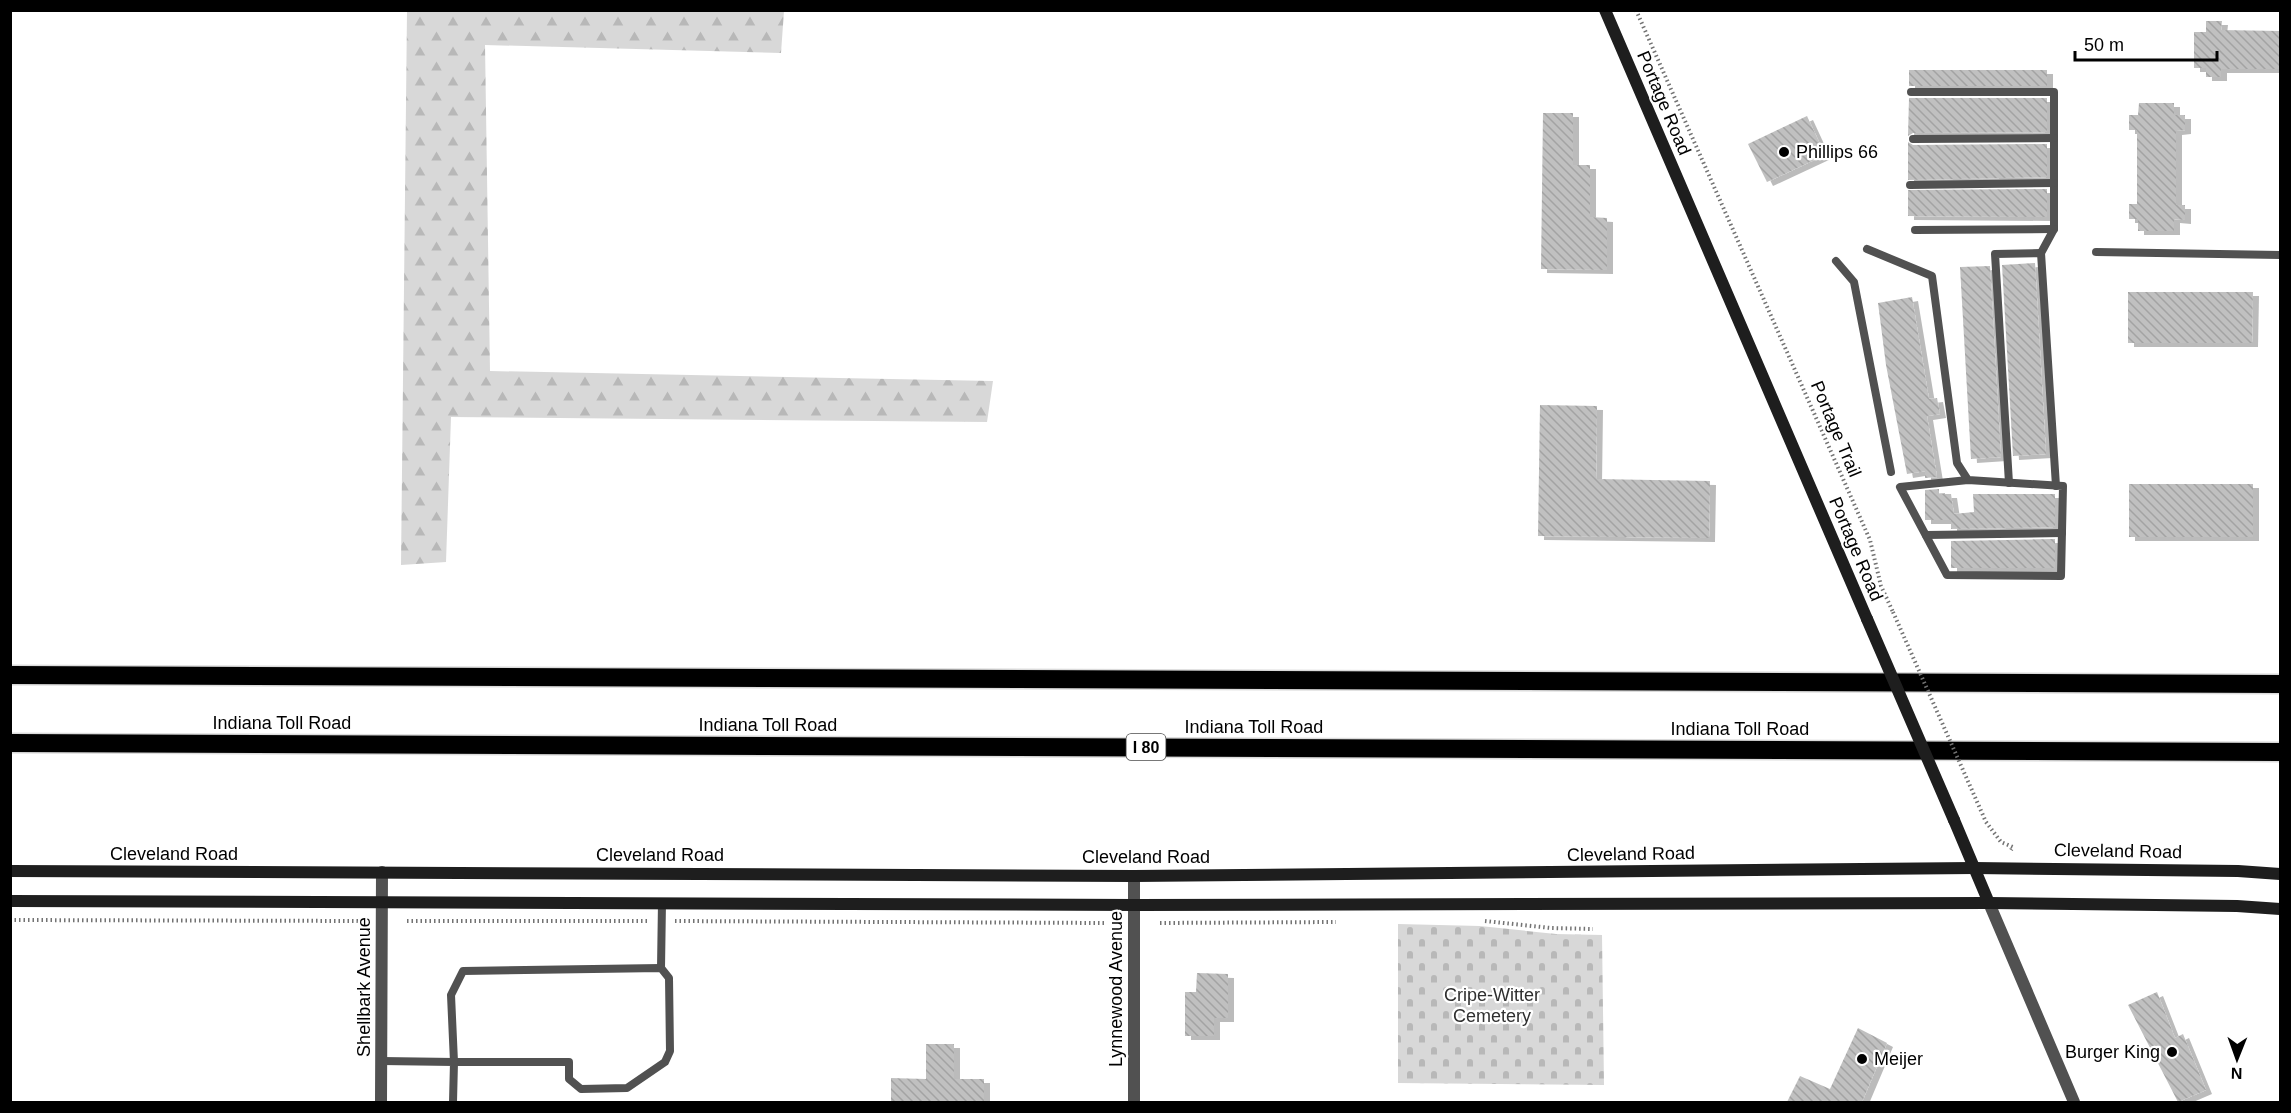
<svg xmlns="http://www.w3.org/2000/svg" width="2291" height="1113" font-family="Helvetica,sans-serif">
<defs>
<pattern id="forest-firs" width="22" height="20" patternUnits="userSpaceOnUse" patternTransform="scale(1.5)"><rect width="22" height="20" fill="#d8d8d8"/><path d="M5 1l3.5 6h-7zM16 11l3.5 6h-7z" fill="#b8b8b8"/></pattern>
<pattern id="cemetery-stones" width="16" height="16" patternUnits="userSpaceOnUse" patternTransform="scale(1.5)"><rect width="16" height="16" fill="#d8d8d8"/><path d="M2 7V4a2 2 0 0 1 4 0v3zM10 15v-3a2 2 0 0 1 4 0v3z" fill="#b8b8b8"/></pattern>
<pattern id="building-back-hatch" width="6" height="6" patternUnits="userSpaceOnUse" patternTransform="scale(1.5)"><rect width="6" height="6" fill="#c0c0c0"/><path d="M-1 5l2 2M0 0l6 6M5-1l2 2" fill="none" stroke="#a3a3a3"/></pattern>
<filter id="shadow"><feDropShadow dx="6" dy="4" stdDeviation="0" flood-color="#0004"/></filter>
</defs>
<rect width="100%" height="100%" fill="#fff"/>
<path fill="url(#forest-firs)" d="M407 11H784L781 53 485 45 490 371 993 381 987 422 451 417 446 562 401 565Z"/>
<path fill="url(#cemetery-stones)" d="M1398 924 1480 926 1556 934 1602 935 1604 1085 1398 1083Z"/>
<g fill="url(#building-back-hatch)" filter="url(#shadow)">
<path d="M2206 21H2222L2221 30 2280 31V69H2221V77H2206V68H2194V32H2206Z"/>
<rect x="1909" y="70" width="138" height="16"/>
<path d="M1909 98H2047V132L1913 133 1908 136Z"/>
<path d="M2139 103H2174V115H2185V130L2176 131V205H2185V220L2174 219V231H2138V219H2129V204H2137V130H2129V115H2138Z"/>
<path d="M1543 113H1573V165H1590V217L1607 218V270L1541 269Z"/>
<path d="M1807 116 1825 155 1767 182 1748 144Z"/>
<path d="M1908 142 1913 145 2047 144V177L1908 180Z"/>
<path d="M2047 189V217L1908 216V190Z"/>
<path d="M2035 263 2046 454 2013 456 2002 265Z"/>
<path d="M1990 266 2001 457 1971 459 1960 267Z"/>
<path d="M2128 292H2253L2252 343H2128Z"/>
<path d="M1912 297 1929 399 1937 398 1940 414 1927 416 1937 477 1925 478V471L1907 474 1886 365 1878 303Z"/>
<path d="M1540 405 1597 406 1596 479 1710 481 1709 538 1538 536Z"/>
<rect x="2129" y="484" width="124" height="53"/>
<path d="M1939 489V494H1951L1954 514 1974 512 1973 494H2055V527L1951 529V520H1925V490Z"/>
<path d="M2055 539V568H1951V541Z"/>
<path d="M1197 973 1228 974V1018H1214V1036H1185V992H1196Z"/>
<path d="M2157 992 2175 1038 2183 1034 2206 1090 2178 1102 2128 1005Z"/>
<path d="M1858 1028 1887 1043 1862 1102H1787L1800 1076 1830 1089Z"/>
<path d="M926 1044H954V1079H984V1102H891V1078L926 1079Z"/>
</g>
<g fill="none" stroke-linecap="round" stroke-linejoin="round">
<defs>
<g id="motorway">
<path d="M10 675 2280 684"/>
<path d="M10 743 2280 752"/>
</g>
</defs>
<use href="#motorway" stroke="#dbdbdb" stroke-width="21"/>
<g stroke="#737373" stroke-width="4" stroke-dasharray="1.5 3" stroke-linecap="butt">
<path d="M1636 10 1870 540 1881 586 1893 612"/>
<path d="M1986 822 2001 842 2013 847 2011 850"/>
<path d="M10 920 362 921"/>
<path d="M407 921H649"/>
<path d="M675 921 1107 923"/>
<path d="M1485 921 1551 928 1593 929"/>
<path d="M1160 923 1336 922"/>
</g>
<g stroke="#515151" stroke-width="8">
<path d="M1911 92H2054V229L2041 253"/>
<path d="M1913 139 2054 138"/>
<path d="M1910 185 2054 183"/>
<path d="M1915 230 2054 229"/>
<path d="M1867 249 1932 276 1957 463 1968 480 2063 486 2061 576 1947 575 1900 487 1968 480"/>
<path d="M2096 252 2280 255"/>
<path d="M1836 261 1854 282 1891 472"/>
<path d="M2009 483 1995 254 2041 253 2056 486"/>
<path d="M1926 535 2062 533"/>
<path d="M661 968 669 978 670 1051 665 1062 627 1088 581 1089 569 1079V1062H454L451 995 463 971Z"/>
<path d="M661 968 662 902"/>
<path d="M382 1061 454 1062 453 1102"/>
</g>
<g stroke="#515151" stroke-width="12">
<path d="M1134 876V1102"/>
<path d="M381 1102 382 872"/>
</g>
<path stroke="#515151" stroke-width="12" d="M1989 903 2074 1102"/>
<g stroke="#1e1e1e" stroke-width="12">
<path d="M1605 10 1867 619"/>
<path d="M1954 820 1989 903"/>
<path d="M10 871 1134 876 1974 868 2238 871 2280 874"/>
<path d="M10 901 1135 905 1989 903 2237 906 2280 909"/>
</g>
<use href="#motorway" stroke="#000" stroke-width="18"/>
<path stroke="#737373" stroke-width="4" stroke-dasharray="1.5 3" stroke-linecap="butt" d="M1893 612 1986 822"/>
<path stroke="#1e1e1e" stroke-width="12" d="M1867 619 1954 820"/>
</g>
<g fill="#000" stroke="#fff" stroke-width="2">
<circle cx="1784" cy="152" r="6"/>
<circle cx="2172" cy="1052" r="6"/>
<circle cx="1862" cy="1059" r="6"/>
</g>
<g text-anchor="middle" stroke-width="4.5" stroke-linejoin="round" paint-order="stroke">
<rect fill="#fff" stroke="#4c4c4c" stroke-width="1.5" x="1126.5" y="734" width="39" height="26" rx="4.5"/>
<g font-size="16" font-weight="bold" fill="#000">
<text x="1146" y="753">I 80</text>
</g>
<g font-size="18" fill="#000" stroke="#fff">
<text transform="translate(1664 103) rotate(67)" y="6">Portage Road</text>
<text transform="translate(1836 429) rotate(67)" y="6">Portage Trail</text>
<text transform="translate(1856 549) rotate(67)" y="6">Portage Road</text>
<text x="282" y="729">Indiana Toll Road</text>
<text x="768" y="731">Indiana Toll Road</text>
<text x="1254" y="733">Indiana Toll Road</text>
<text x="1740" y="735">Indiana Toll Road</text>
<text transform="translate(2118 851) rotate(1)" y="6">Cleveland Road</text>
<text x="174" y="860">Cleveland Road</text>
<text transform="translate(1631 854) rotate(-1)" y="6">Cleveland Road</text>
<text x="660" y="861">Cleveland Road</text>
<text x="1146" y="863">Cleveland Road</text>
<text transform="translate(364 987) rotate(-90)" y="6">Shellbark Avenue</text>
<text transform="translate(1116 989) rotate(-90)" y="6">Lynnewood Avenue</text>
</g>
<g font-size="18" fill="#000" stroke="#fff" text-anchor="start">
<text x="1796" y="158">Phillips 66</text>
<text x="2160" y="1058" text-anchor="end">Burger King</text>
<text x="1874" y="1065">Meijer</text>
</g>
<g font-size="18" fill="#2f2f2f" stroke="#fff">
<text x="1492" y="1001">Cripe-Witter<tspan x="1492" dy="21">Cemetery</tspan></text>
</g>
</g>
<rect width="2291" height="1113" fill="none" stroke="#000000" stroke-width="24"/>
<g transform="translate(2237 1059) rotate(181)" stroke="#ffffff" stroke-width="4.5" paint-order="stroke">
<path d="M0-4.5L10 22L0 15L-10 22Z" fill="#000000"/>
<text y="-9" font-size="16" font-weight="bold" text-anchor="middle" fill="#000000">N</text>
</g>
<path d="M2075 51v9h142v-9" fill="none" stroke="#000000" stroke-width="3"/>
<text x="2084" y="51" font-size="18" fill="#000000" stroke="#ffffff" stroke-width="4.5" paint-order="stroke">50 m</text>
</svg>
